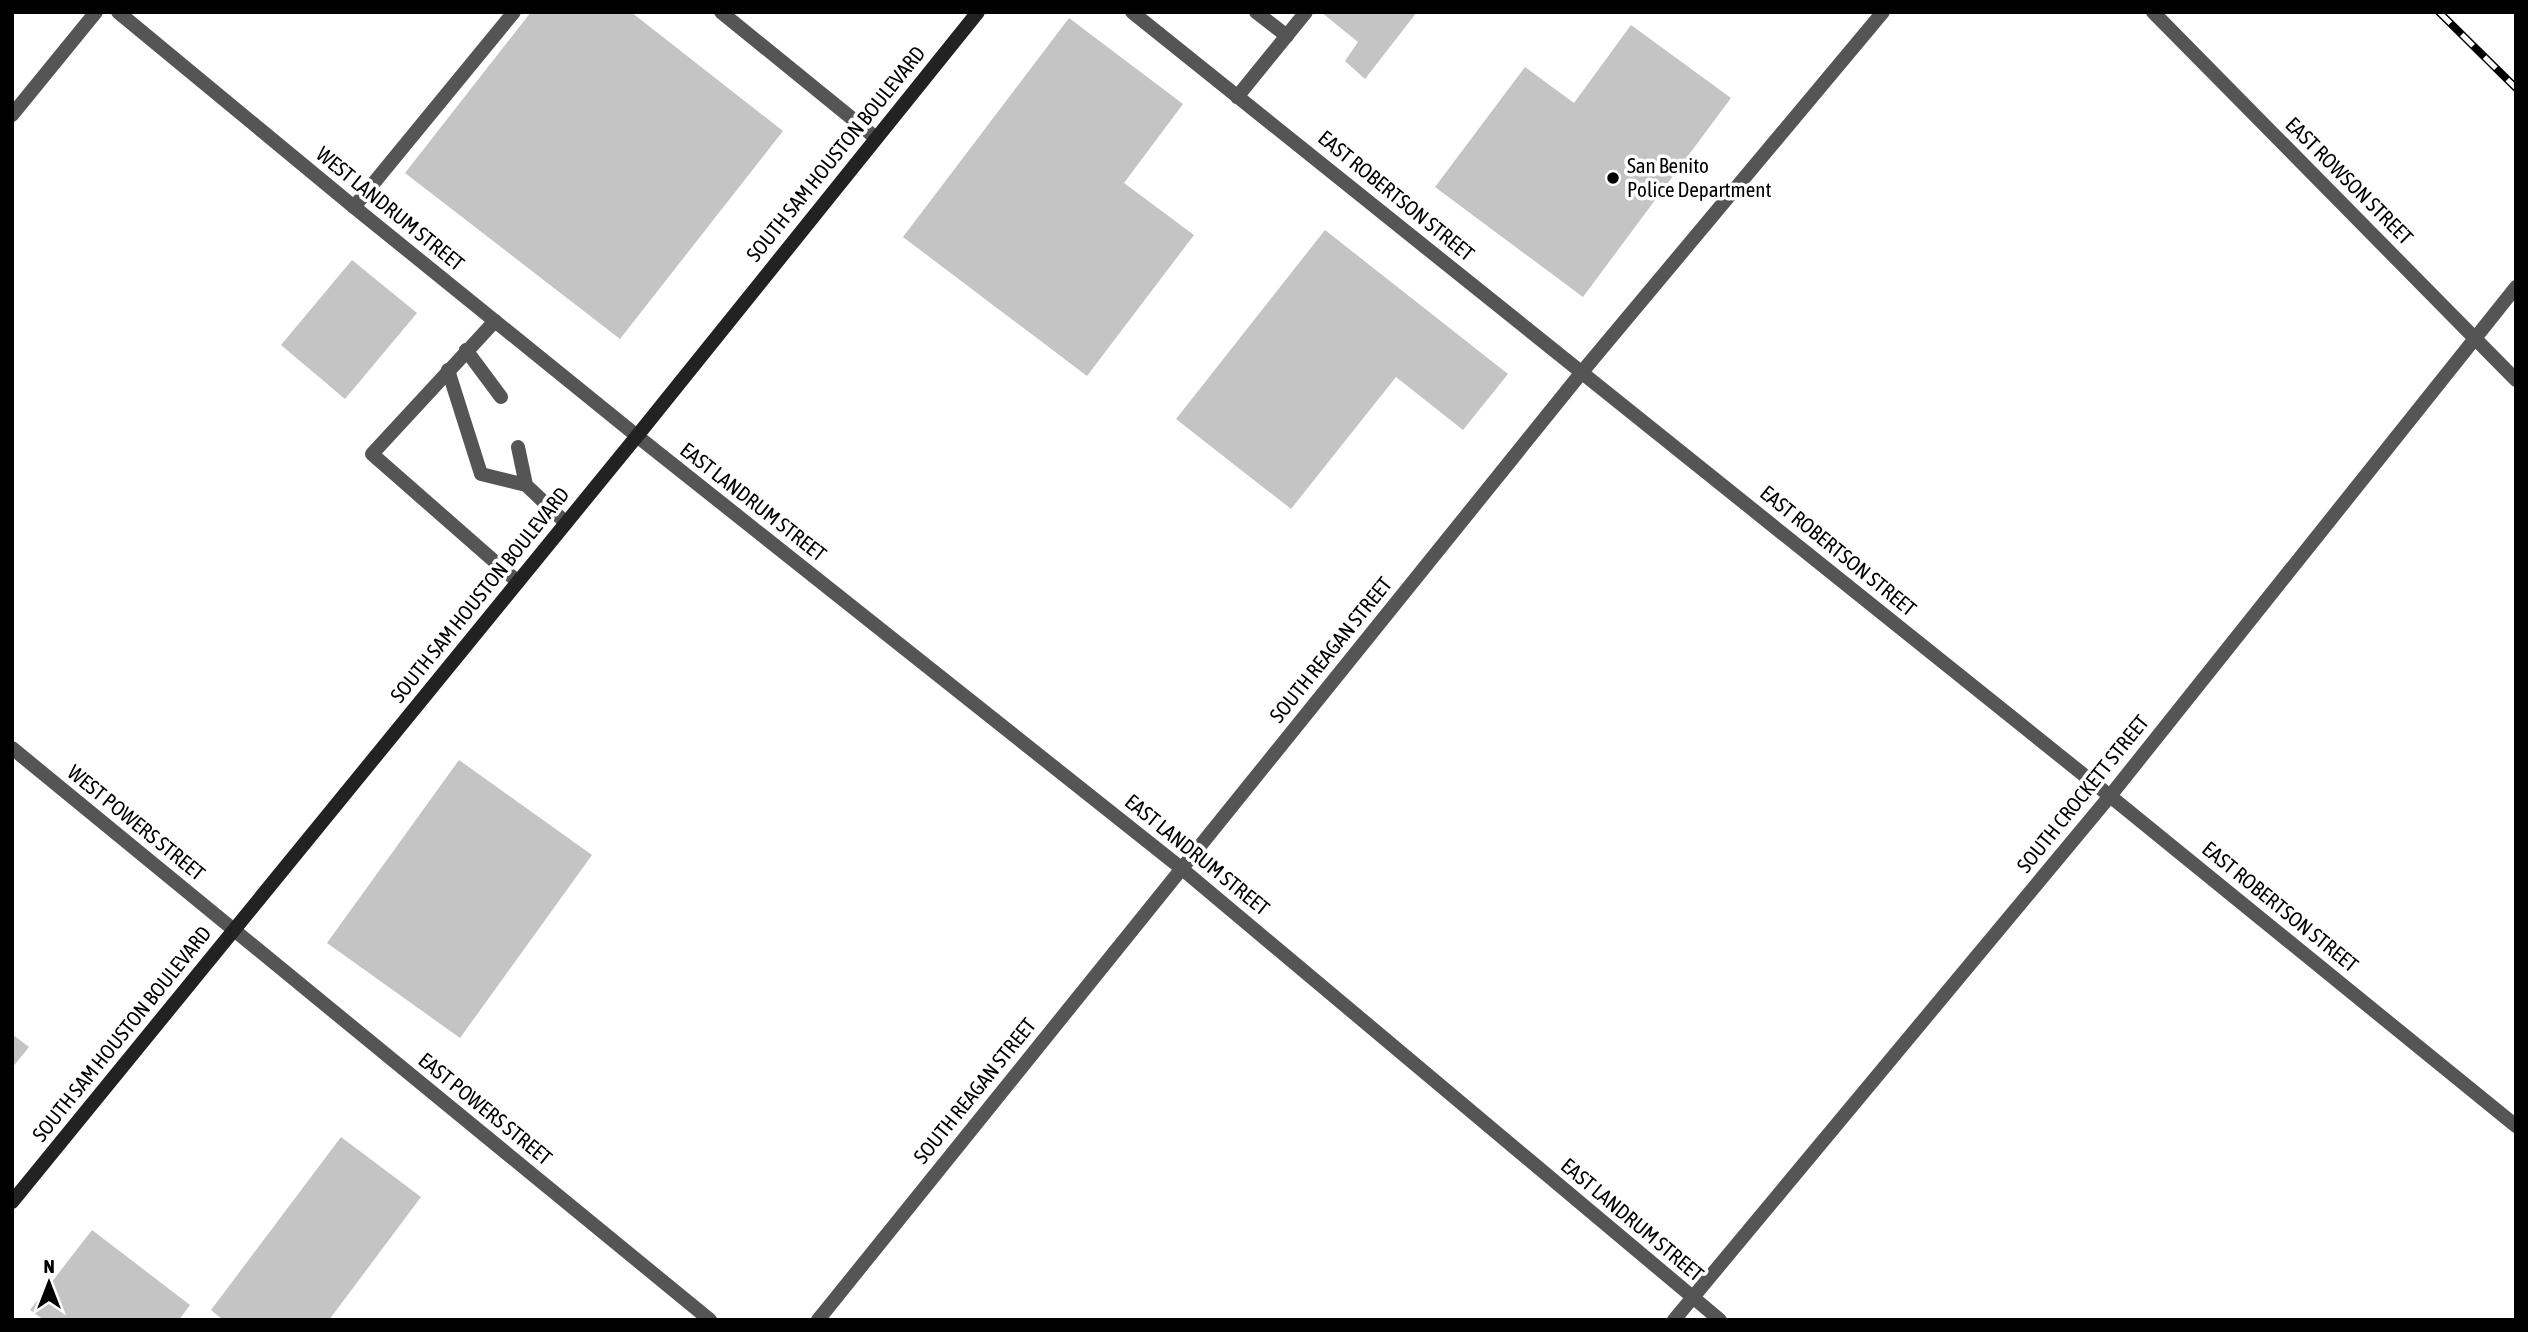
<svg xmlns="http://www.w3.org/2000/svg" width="2528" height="1332" font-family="'Asap Condensed',sans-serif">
<rect width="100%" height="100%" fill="#fff"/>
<g fill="#c4c4c4">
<path d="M531 12H631L783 131 620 339 405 173Z"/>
<path d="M1321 12H1417L1365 79 1345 61 1358 42Z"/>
<path d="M1069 18 1183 104 1124 183 1194 235 1087 376 903 237Z"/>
<path d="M1631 25 1731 98 1583 297 1435 187 1525 67 1574 103Z"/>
<path d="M1325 230 1508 374 1463 430 1396 377 1291 509 1176 419Z"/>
<path d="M352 260 417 313 345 399 281 345Z"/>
<path d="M459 760 592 855 460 1038 327 943Z"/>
<path d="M12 1034 29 1047 12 1068Z"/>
<path d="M341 1137 421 1197 329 1320H223L211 1310Z"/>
<path d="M92 1230 190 1305 179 1320H44L30 1310Z"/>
</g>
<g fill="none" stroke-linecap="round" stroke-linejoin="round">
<g stroke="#555" stroke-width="14">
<path d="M721 12 876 138"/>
<path d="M1256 12 1287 36"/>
<path d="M1237 97 1306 12"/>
<path d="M354 207 514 12"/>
<path d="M495 321 372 454 518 582"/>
<path d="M466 350 501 397"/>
<path d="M448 370 481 474 526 485"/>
<path d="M518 447 526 485 566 523"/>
</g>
<g stroke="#555" stroke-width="14">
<path d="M118 12 354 207 637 436 1181 868 1720 1320"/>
<path d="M1132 12 2110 796 2516 1126"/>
<path d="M2153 12 2516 380"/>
<path d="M12 115 96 12"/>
<path d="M12 748 710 1320"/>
<path d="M818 1320 1582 372 1883 12"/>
<path d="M1674 1320 2110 796 2516 287"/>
</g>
<path stroke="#222" stroke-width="14" d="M12 1202 637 436 978 12"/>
<defs>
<path id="rail" d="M2439 12 2516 88"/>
</defs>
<use href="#rail" stroke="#000" stroke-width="8"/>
<use href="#rail" stroke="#fff" stroke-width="5" stroke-dasharray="16" stroke-linecap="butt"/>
</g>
<circle fill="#000" stroke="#fff" stroke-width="2.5" cx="1613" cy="178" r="7"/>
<g text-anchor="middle" stroke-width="7" stroke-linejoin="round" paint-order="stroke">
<g font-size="21" fill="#000" stroke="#fff">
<text transform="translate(836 154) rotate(-51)" y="7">SOUTH SAM HOUSTON BOULEVARD</text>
<text transform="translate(2349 181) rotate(45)" y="7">EAST ROWSON STREET</text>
<text transform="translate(1396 196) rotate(39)" y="7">EAST ROBERTSON STREET</text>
<text transform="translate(390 209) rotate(39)" y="7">WEST LANDRUM STREET</text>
<text transform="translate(753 502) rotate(38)" y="7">EAST LANDRUM STREET</text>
<text transform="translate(1838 551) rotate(39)" y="7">EAST ROBERTSON STREET</text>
<text transform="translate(480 595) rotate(-51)" y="7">SOUTH SAM HOUSTON BOULEVARD</text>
<text transform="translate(1331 650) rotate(-51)" y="7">SOUTH REAGAN STREET</text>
<text transform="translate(2083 794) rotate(-51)" y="7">SOUTH CROCKETT STREET</text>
<text transform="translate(136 823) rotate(39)" y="7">WEST POWERS STREET</text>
<text transform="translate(1197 855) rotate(39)" y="7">EAST LANDRUM STREET</text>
<text transform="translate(2280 907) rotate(39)" y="7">EAST ROBERTSON STREET</text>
<text transform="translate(122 1034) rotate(-51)" y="7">SOUTH SAM HOUSTON BOULEVARD</text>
<text transform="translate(975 1091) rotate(-51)" y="7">SOUTH REAGAN STREET</text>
<text transform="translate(485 1109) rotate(39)" y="7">EAST POWERS STREET</text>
<text transform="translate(1632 1220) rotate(40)" y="7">EAST LANDRUM STREET</text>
</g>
<g font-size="21" fill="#000" stroke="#fff" text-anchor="start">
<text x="1627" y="173">San Benito<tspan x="1627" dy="24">Police Department</tspan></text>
</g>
</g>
<rect width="2528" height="1332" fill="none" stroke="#000000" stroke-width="28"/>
<g transform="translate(49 1283)" stroke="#ffffff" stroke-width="5" paint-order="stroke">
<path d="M0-5L12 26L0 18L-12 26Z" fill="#000000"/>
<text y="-10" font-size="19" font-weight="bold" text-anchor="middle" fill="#000000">N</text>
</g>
</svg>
